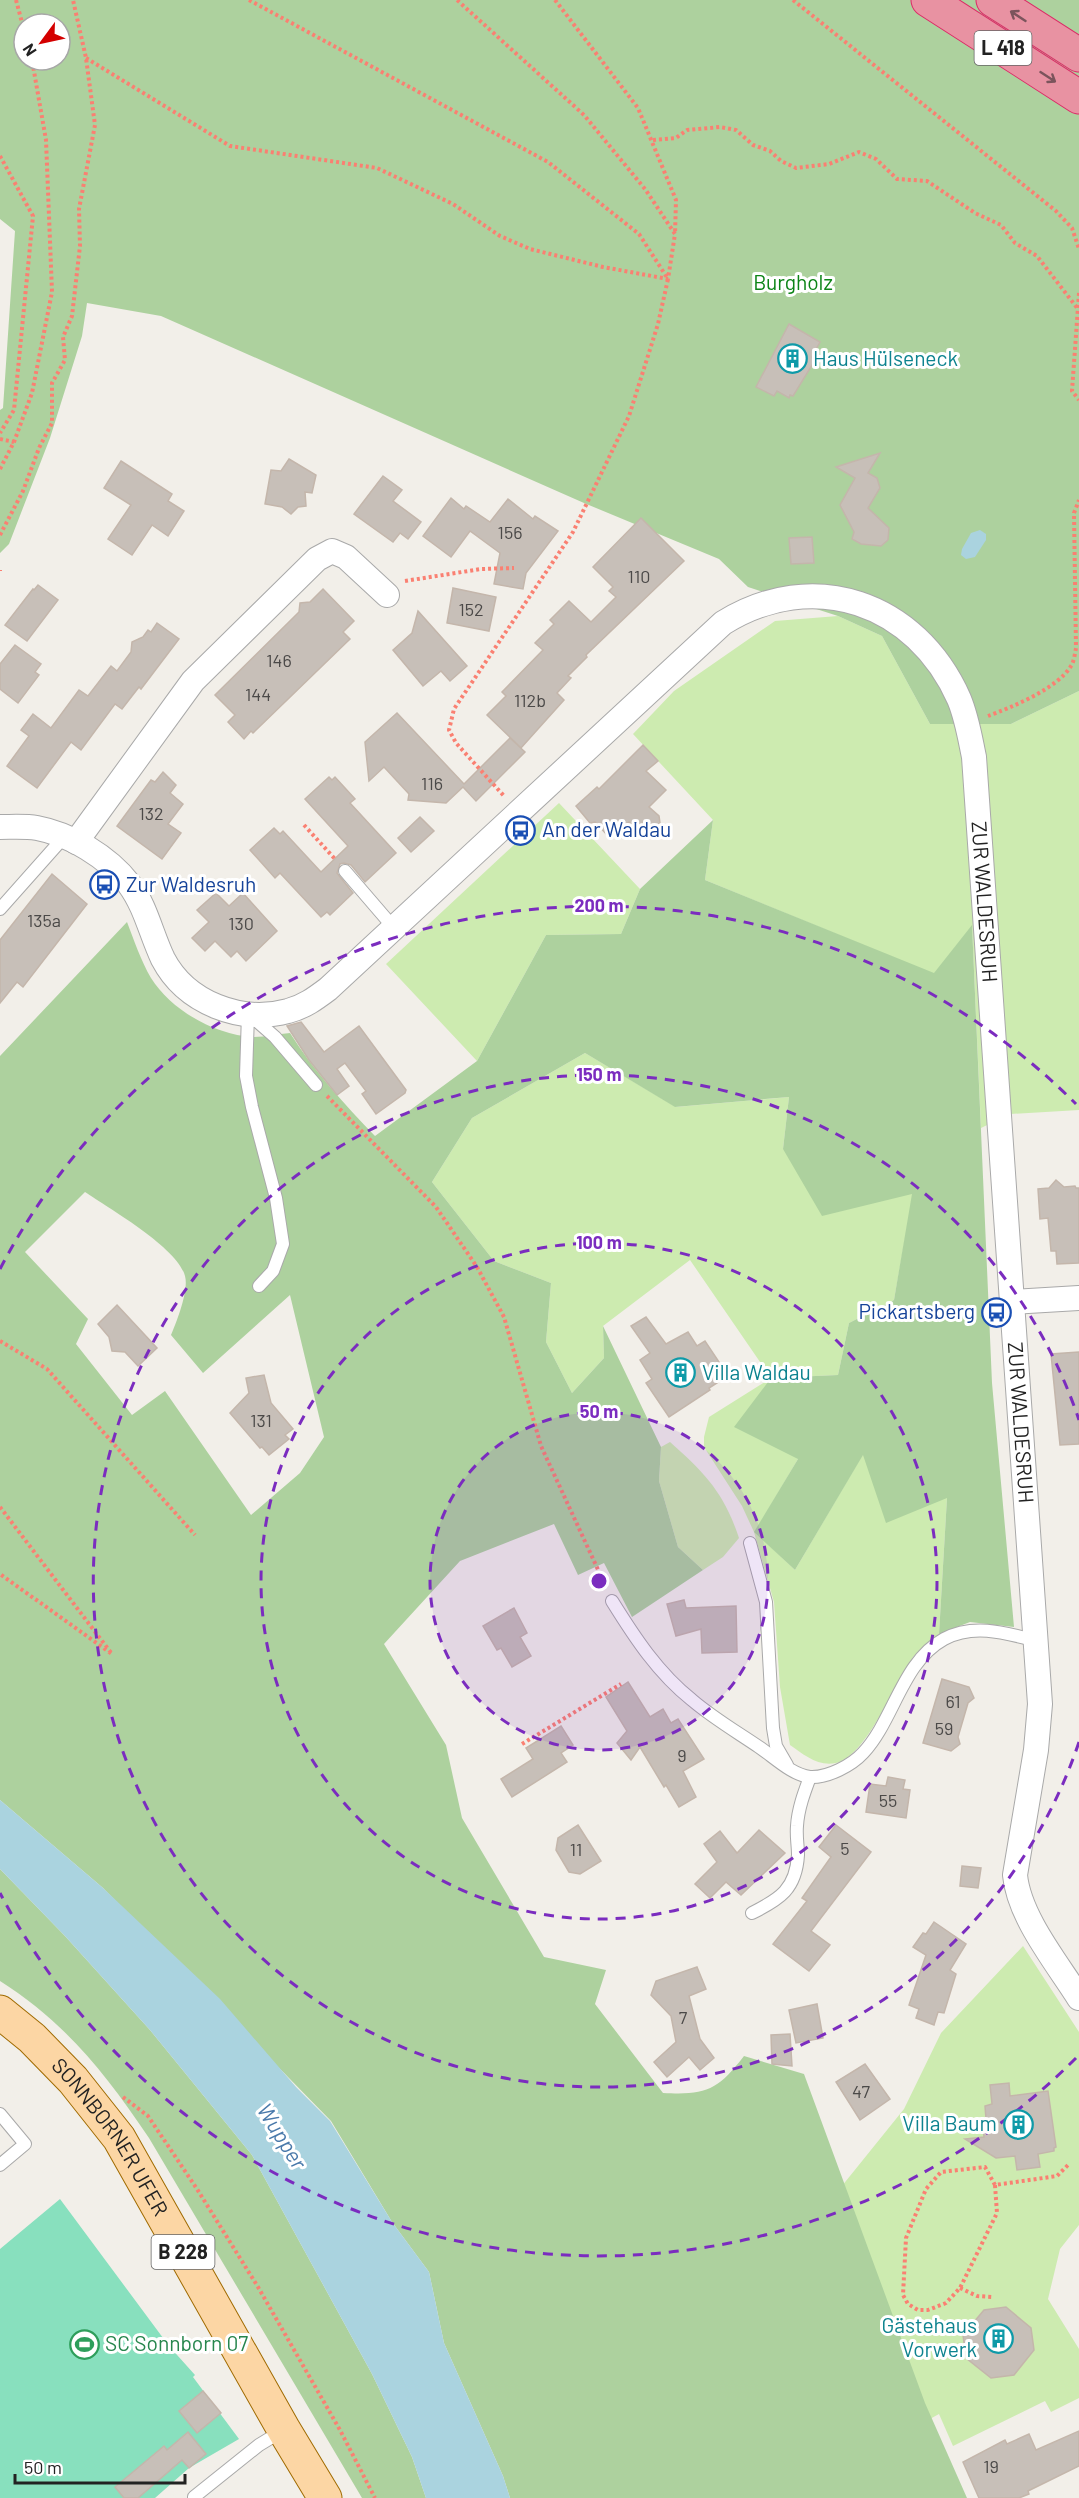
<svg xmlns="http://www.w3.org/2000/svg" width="1079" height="2498" font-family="Barlow,sans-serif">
<rect width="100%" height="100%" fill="#f2efe9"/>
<g fill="#cdebb0">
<path d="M838 616 882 636 930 724H1011L1079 691V1110L1010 1114 981 1128 972 926 934 974 705 880 713 820 633 734 674 691 775 621Z"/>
<path d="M559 803 640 889 621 934 546 935 477 1061 386 964Z"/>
<path d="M585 1053 676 1107 789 1097 783 1149 913 1194 894 1300 849 1323 838 1375 771 1378 798 1459 755 1532 795 1570 863 1454 947 1498 939 1634C931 1641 921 1648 914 1656 895 1682 867 1756 836 1763 818 1767 803 1754 790 1745L780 1687 774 1602 754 1532 742 1506 704 1447V1437L709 1417 771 1378 690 1260 603 1326 604 1358 572 1393 546 1342 551 1283 494 1261 432 1182 472 1118Z"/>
<path d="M670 1442C705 1473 724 1493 739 1538L723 1557 703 1570 678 1547 659 1481 661 1447Z"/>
<path d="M1023 1946 1079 2032V2225L1060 2249 1048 2299 1079 2349V2398L1051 2412 1045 2401 953 2446 939 2414 787 2498 779 2264 904 2109 941 2033Z"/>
</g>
<g fill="#add19e" fill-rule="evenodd">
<path d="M0 0H1079V691L1011 724H930L882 636 838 616 748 587 719 559 584 503 161 316 87 303 82 336 50 438 9 544 0 553V410L3 408 15 231 0 219ZM24 24H60V60H24Z"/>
<path d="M713 820 705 880 934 973 972 925 992 1383 1014 1627 970 1622 939 1634 947 1498 886 1523 863 1455 795 1570 754 1532 798 1459 734 1427 771 1378 838 1375 849 1323 894 1300 912 1194 822 1216 783 1149 789 1097 675 1107 585 1053 472 1118 432 1182 494 1261 551 1283 546 1342 572 1393 604 1358 603 1326 661 1447 659 1481 678 1547 703 1570 632 1617 604 1563 578 1575 554 1524 460 1561 384 1644 446 1745 462 1818 544 1957 606 1970 595 2004 663 2093C706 2095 717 2091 744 2056L804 2074 925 2403 967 2498H510L503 2476 444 2343 429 2272 392 2222 331 2121 103 1888 0 1800V1056L127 922C134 940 141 961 151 978 171 1010 215 1035 253 1037 265 1037 278 1034 290 1033 314 1071 344 1104 375 1136L477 1061 546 935 621 934 640 889ZM85 1192C110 1209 178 1248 185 1276 189 1290 177 1321 171 1335L203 1373 290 1295 324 1437 300 1473 251 1515 165 1391 132 1415 76 1344 88 1319 25 1252Z"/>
<path d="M0 1869 65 1936 150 2030 252 2155 372 2374 412 2457 426 2498H362L149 2138C105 2073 67 2024 0 1981Z"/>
</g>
<path fill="#88e0be" d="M60 2199 169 2346 195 2375 193 2377 239 2439 189 2468 155 2498H0V2249Z"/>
<g fill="#aad3df">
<path d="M980 530 986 534V540L975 557 966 559 961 555 962 549 971 533Z"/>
<path d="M0 1800 103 1888 220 1999 296 2087 330 2121 392 2222 429 2272 444 2343 503 2476 510 2498H426L412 2457 372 2374 252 2155 150 2030 65 1936 0 1869Z"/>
</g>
<g fill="#c7bfb8" stroke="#c4b6ab" stroke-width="1.5">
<path d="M789 324 820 342 812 357 814 362 793 396 790 395 789 398 777 391 774 396 756 387Z"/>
<path d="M880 453 868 473 877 478 880 488 868 508 889 528 888 540 881 546 861 544 852 539 854 532 840 505 855 478 836 467Z"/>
<path d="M289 459 316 475 312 493 305 492 306 506 298 507 291 514 282 507 265 504 271 470 281 471Z"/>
<path d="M121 461 172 494 168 501 184 511 168 536 152 525 132 555 108 539 131 505 104 488Z"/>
<path d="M383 476 402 490 393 501 421 522 408 539 400 533 393 542 354 514Z"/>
<path d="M451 498 464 509 466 506 490 522 508 499 533 519 535 516 558 531 526 573 523 589 494 584 500 553 470 531 451 557 423 536Z"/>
<path d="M641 518 684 561 586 655 587 657 568 676 571 678 557 693 564 700 521 748 487 715 506 696 502 692 543 650 535 643 554 624 550 620 569 601 591 622 616 597 609 591 613 587 593 567Z"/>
<path d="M812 537 814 563 791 564 789 538Z"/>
<path d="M38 585 58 600 27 641 5 625 33 589 34 590Z"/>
<path d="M453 588 496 597 489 631 447 623Z"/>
<path d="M323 589 354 621 343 632 350 639 253 733 251 731 244 739 228 722 235 715 215 695 299 612 300 603 310 602Z"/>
<path d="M418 611 467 666 450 681 441 671 423 686 393 650 412 633Z"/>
<path d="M157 623 179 639 141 689 139 687 122 709 115 704 81 750 71 742 37 788 7 766 29 736 21 730 33 714 51 728 79 690 88 696 111 666 117 671 131 652 132 642 143 637 148 630 151 632Z"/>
<path d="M15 645 41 664 35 672 39 675 18 703 0 689V664Z"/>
<path d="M397 713 464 784 510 738 525 752 476 801 463 787 446 803 408 800 409 794 384 767 369 781 365 742Z"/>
<path d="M643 745 658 761 646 771 666 790 649 807 659 816 660 823 648 835 641 834 629 822 610 838 595 822 590 823 576 806 597 787 599 789Z"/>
<path d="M163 772 176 785 170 793 183 804 168 824 181 833 162 859 117 826 151 780 155 782Z"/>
<path d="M329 777 332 780 335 777 355 799 350 803 396 853 365 882 351 865 344 863 340 864 337 873 353 893 330 915 327 912 321 917 280 873 275 878 250 850 274 828 280 834 283 831 321 872 348 846 305 799Z"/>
<path d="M420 817 434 831 411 852 398 838Z"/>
<path d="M52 874 87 904 23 987 17 982 0 1003V940Z"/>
<path d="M216 893 229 906 243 893 277 931 246 961 237 951 231 957 215 941 205 951 192 938 209 922 197 910Z"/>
<path d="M301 1022 324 1052 359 1026 406 1090 405 1093 376 1114 362 1094 366 1091 345 1063 337 1069 349 1086 337 1095 309 1060 287 1026Z"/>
<path d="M1056 1180 1064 1187 1075 1186 1076 1188H1079V1263L1057 1264 1056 1251H1051L1048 1218 1040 1219 1038 1189 1049 1188Z"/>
<path d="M117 1305 157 1348 138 1366 125 1352 112 1351 109 1337 98 1324Z"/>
<path d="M646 1317 666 1344 688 1332 697 1346 705 1341 719 1362 711 1367 720 1381 709 1388 710 1390 669 1417 646 1383 652 1379 640 1360 650 1353 631 1326Z"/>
<path d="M1079 1352V1444L1060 1445 1051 1354Z"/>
<path d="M264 1375 271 1403 293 1429 285 1435 289 1439 269 1455 262 1447 260 1448 230 1413 249 1393 246 1378Z"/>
<path d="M684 1600 686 1608 736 1606 737 1652 702 1653 701 1629 676 1636 667 1604Z"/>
<path d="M514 1608 527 1633 520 1637 531 1656 512 1667 501 1648 497 1650 483 1626Z"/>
<path d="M942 1679 969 1687 974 1698 968 1703 958 1737 960 1744 951 1751 923 1743Z"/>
<path d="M628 1682 650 1717 663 1709 671 1723 678 1719 704 1759 683 1771 696 1797 679 1807 666 1785 664 1787 640 1747 631 1760 617 1743 627 1731 606 1697Z"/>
<path d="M561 1726 573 1745 561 1753 567 1762 512 1797 501 1779 533 1759 526 1748Z"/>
<path d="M888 1777 905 1780 903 1789 910 1790 906 1818 866 1812 870 1784 886 1786Z"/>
<path d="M578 1825 601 1861 580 1874 569 1872 556 1850 558 1838Z"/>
<path d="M836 1825 871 1852 811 1931 830 1945 809 1971 773 1944 807 1901 802 1898 831 1857 819 1847Z"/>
<path d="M759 1830 785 1853 741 1895 726 1882 710 1898 695 1884 717 1862 704 1844 720 1831 737 1853Z"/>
<path d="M962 1866 981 1868 978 1888 960 1886Z"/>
<path d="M934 1922 966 1944 950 1970 956 1974 944 2013 938 2012 934 2025 916 2018 919 2009 909 2005 926 1955 913 1947 923 1933 926 1934Z"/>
<path d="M697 1967 706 1989 689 1996 700 2039 714 2058 700 2070 689 2057 667 2077 654 2062 676 2042 671 2016 651 1995 656 1981Z"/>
<path d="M817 2004 823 2038 796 2043 789 2010Z"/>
<path d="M790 2034 792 2066 772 2064 771 2035Z"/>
<path d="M865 2064 890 2099 860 2120 836 2082Z"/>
<path d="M1009 2083 1010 2096 1048 2091 1056 2147 1054 2148V2151L1038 2154 1040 2167 1017 2170 1015 2156 996 2158 965 2139 984 2137 982 2120 986 2119 985 2106 992 2104 990 2085Z"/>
<path d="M1006 2307 1031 2328 1034 2350 1014 2375 991 2378 966 2358 963 2335 984 2310Z"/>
<path d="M203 2391 221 2413 197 2433 179 2411Z"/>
<path d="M1079 2431V2466L1028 2491 1029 2494 1019 2498H979L963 2462 1005 2440 1007 2444 1029 2434 1036 2450Z"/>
<path d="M188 2432 206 2454 189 2468 182 2460 138 2498H124L115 2487 164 2446 167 2450Z"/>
</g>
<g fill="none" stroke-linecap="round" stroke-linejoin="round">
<defs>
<g id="lane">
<path d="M345 871 394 928"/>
<path d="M0 909 64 837"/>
<path d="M248 1014 246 1076 252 1107 276 1198 283 1244 273 1271 259 1286"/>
<path d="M251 1016 275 1037 316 1085"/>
<path d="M750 1543 766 1602 773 1728 776 1746 787 1765"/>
<path d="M612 1601C635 1638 658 1673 692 1700 713 1718 737 1732 759 1747 774 1757 792 1775 810 1777 828 1778 852 1765 863 1753 894 1720 902 1662 944 1639 974 1623 1006 1633 1037 1641"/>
<path d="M752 1913C780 1899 796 1889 798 1855 798 1845 796 1836 797 1826 798 1809 804 1793 810 1777"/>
<path d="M0 2114 25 2144 0 2165"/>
<path d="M194 2497 259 2445 282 2431"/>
</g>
<g id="street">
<path id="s1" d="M0 827C12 827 25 826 37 828 70 834 108 857 129 884 146 907 151 934 163 959 186 1003 241 1024 288 1011 304 1007 316 998 328 989L723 623C813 567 916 602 959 699 967 718 970 738 974 757L1040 1704 1036 1750 1015 1875C1019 1917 1057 1963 1079 1998"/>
<path d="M76 842 193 681 317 559 332 551 346 557 387 595"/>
<path d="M1012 1302 1079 1298"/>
</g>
<g id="primary">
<path id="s2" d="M0 2012 32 2038 73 2080 119 2138 284 2430 325 2498"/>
</g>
<g id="highway">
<path d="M928 0 1079 97"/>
<path d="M993 0 1079 55"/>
</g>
</defs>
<use href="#lane" stroke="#a9a9a9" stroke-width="14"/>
<use href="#street" stroke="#a9a9a9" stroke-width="26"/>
<use href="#primary" stroke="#a06b00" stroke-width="35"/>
<use href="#highway" stroke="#dc2a67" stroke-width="35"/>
<g stroke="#fa8072" stroke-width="4" stroke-dasharray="3 3" stroke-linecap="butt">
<path d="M16 0 24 30"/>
<path d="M249 0 548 162 639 234 668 279 658 324 629 416 573 532 454 709 449 730 456 743 504 796"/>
<path d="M555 0 638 108 676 200 675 234"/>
<path d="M793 0 1056 211 1072 228 1079 249"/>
<path d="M86 58 230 146 377 168 453 204 500 236 530 249 603 267 668 279 675 234 645 189 584 115 457 0"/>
<path d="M653 140 676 138 687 130 720 127 736 130 753 145 770 151 781 161 796 168 829 164 859 152 876 159 897 179 927 181 975 213 1001 225 1015 243 1037 256 1078 309"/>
<path d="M0 156 33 216 14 410 0 433"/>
<path d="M1079 293 1072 391 1079 400"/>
<path d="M0 439 14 442"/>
<path d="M0 469 14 442 32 393 52 292 46 140 32 60"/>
<path d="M0 535 23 491 39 448 52 423V383L65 360 63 337 72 316 80 246 79 209 95 125 86 58 73 0"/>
<path d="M0 570V571"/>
<path d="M405 581 481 569 514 568"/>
<path d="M988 716C1012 707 1057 689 1071 666 1074 662 1075 653 1076 648L1074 513 1079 500"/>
<path d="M304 825 335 859"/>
<path d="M327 1096 436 1207 477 1267 504 1317 541 1446 606 1587"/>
<path d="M0 1341 47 1369 195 1535"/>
<path d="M0 1507 112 1654 0 1574"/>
<path d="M522 1744 621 1684"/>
<path d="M123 2097 148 2116 197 2189 258 2287 340 2430 375 2498"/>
<path d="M995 2185 985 2167 941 2172 926 2189 906 2238 903 2295 908 2304 918 2310H928L946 2303 960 2288 997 2213 995 2185 1057 2176 1068 2165"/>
<path d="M960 2288 977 2296 993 2297"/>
</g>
<use href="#lane" stroke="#fff" stroke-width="12"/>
<use href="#street" stroke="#fff" stroke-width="24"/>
<use href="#primary" stroke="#fcd6a4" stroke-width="33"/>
<use href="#highway" stroke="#e892a2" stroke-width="33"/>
</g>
<defs><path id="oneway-shaft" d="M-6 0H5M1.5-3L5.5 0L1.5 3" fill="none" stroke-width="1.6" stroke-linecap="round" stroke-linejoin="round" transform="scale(1.5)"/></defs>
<g stroke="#7b545c">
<use href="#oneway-shaft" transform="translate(1018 16) rotate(-147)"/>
<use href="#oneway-shaft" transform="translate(1048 77) rotate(33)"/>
</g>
<circle cx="599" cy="1581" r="169" fill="#7b2cbf" fill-opacity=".12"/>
<g fill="none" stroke="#7b2cbf" stroke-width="3" stroke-dasharray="10 8">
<circle cx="599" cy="1581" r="169"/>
<circle cx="599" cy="1581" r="338"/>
<path d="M1079 1742A506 506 0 1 1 1079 1420"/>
<path d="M1076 2058A675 675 0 0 1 0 1893M0 1269A675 675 0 0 1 1076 1104"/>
</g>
<defs>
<symbol id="building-ring" viewBox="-11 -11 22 22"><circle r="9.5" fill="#fff" stroke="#0f9aa8" stroke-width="1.5"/><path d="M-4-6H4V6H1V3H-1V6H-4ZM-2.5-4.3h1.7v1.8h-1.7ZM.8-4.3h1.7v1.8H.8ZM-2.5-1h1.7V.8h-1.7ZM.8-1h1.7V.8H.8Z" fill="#0f9aa8"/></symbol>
<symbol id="bus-ring" viewBox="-11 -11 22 22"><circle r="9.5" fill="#fff" stroke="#1a4fb4" stroke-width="1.5"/><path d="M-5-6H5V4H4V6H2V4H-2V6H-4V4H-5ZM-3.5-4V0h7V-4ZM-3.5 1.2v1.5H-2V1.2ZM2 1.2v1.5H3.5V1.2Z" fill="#1a4fb4"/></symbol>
<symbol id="stadium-ring" viewBox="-11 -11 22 22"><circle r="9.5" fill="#fff" stroke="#2e9e5b" stroke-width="1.5"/><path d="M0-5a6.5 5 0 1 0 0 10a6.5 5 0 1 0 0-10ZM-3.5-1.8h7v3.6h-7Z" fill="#2e9e5b"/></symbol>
</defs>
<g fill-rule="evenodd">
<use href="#building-ring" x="776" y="342" width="33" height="33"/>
<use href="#bus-ring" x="504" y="814" width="33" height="33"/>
<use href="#bus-ring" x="88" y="868" width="33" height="33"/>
<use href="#bus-ring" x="980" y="1296" width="33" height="33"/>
<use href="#building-ring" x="664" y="1356" width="33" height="33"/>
<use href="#building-ring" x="1002" y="2108" width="33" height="33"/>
<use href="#building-ring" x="982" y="2322" width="33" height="33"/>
<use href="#stadium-ring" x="68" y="2328" width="33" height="33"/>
</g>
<g text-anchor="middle" stroke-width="6" stroke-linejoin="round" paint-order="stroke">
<g font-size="18" fill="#4b4948">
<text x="510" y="539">156</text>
<text x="639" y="583">110</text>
<text x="471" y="616">152</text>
<text x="279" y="667">146</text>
<text x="258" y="701">144</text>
<text x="530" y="707">112b</text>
<text x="432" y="790">116</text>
<text x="151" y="820">132</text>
<text x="44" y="927">135a</text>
<text x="241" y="930">130</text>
<text x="261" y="1427">131</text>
<text x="953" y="1708">61</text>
<text x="944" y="1735">59</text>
<text x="682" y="1762">9</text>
<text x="888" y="1807">55</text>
<text x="845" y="1855">5</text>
<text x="576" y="1856">11</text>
<text x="683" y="2024">7</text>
<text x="861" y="2098">47</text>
<text x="991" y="2473">19</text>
</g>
<g fill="#fff" stroke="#646464" stroke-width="1.5">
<rect x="974.5" y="31" width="57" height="34" rx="4.5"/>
<rect x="151.5" y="2235" width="63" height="34" rx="4.5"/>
</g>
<g font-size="20" font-weight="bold" fill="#222">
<text x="1003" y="55">L 418</text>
<text x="183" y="2259">B 228</text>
</g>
<g font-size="21" fill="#0c8416" stroke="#fff">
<text x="793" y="290">Burgholz</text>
</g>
<g font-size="21" fill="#0d838f" stroke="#fff" text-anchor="start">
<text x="813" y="366">Haus Hülseneck</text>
<text x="702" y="1380">Villa Waldau</text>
<text x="997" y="2131" text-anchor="end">Villa Baum</text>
<text x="977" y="2333" text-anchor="end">Gästehaus<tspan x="977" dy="24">Vorwerk</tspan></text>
</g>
<g font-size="21" fill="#164399" stroke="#fff" text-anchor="start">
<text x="542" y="837">An der Waldau</text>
<text x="126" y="892">Zur Waldesruh</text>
<text x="975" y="1319" text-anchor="end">Pickartsberg</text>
</g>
<g font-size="21" fill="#222" stroke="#fff">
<text dy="7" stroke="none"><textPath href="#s1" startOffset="1449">ZUR WALDESRUH</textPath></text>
<text dy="7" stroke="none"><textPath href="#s1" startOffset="1971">ZUR WALDESRUH</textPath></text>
<text dy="7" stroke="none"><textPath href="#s2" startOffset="168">SONNBORNER UFER</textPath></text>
</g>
<g font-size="21" fill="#27864d" stroke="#fff" text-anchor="start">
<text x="105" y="2351">SC Sonnborn 07</text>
</g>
<g font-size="22" font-style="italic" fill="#4a7aab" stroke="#fff">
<text transform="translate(282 2136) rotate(58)" y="8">Wupper</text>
</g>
</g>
<circle cx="599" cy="1581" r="9" fill="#7b2cbf" stroke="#fff" stroke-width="3"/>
<g font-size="18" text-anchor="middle" font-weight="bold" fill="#7b2cbf" stroke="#fff" stroke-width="6" stroke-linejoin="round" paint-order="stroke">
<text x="599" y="912">200 m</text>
<text x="599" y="1081">150 m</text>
<text x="599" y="1249">100 m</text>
<text x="599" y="1418">50 m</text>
</g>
<g transform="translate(42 42) rotate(237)"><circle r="28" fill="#ffffff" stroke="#a7a7a7" stroke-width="1.5"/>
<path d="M0-4.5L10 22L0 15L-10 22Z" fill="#d40000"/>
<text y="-9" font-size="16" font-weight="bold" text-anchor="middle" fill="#222222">N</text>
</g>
<path d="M15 2474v9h170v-9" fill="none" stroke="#222222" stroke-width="3"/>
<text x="24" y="2474" font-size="18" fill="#222222" stroke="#ffffff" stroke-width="4.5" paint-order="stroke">50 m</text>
</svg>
